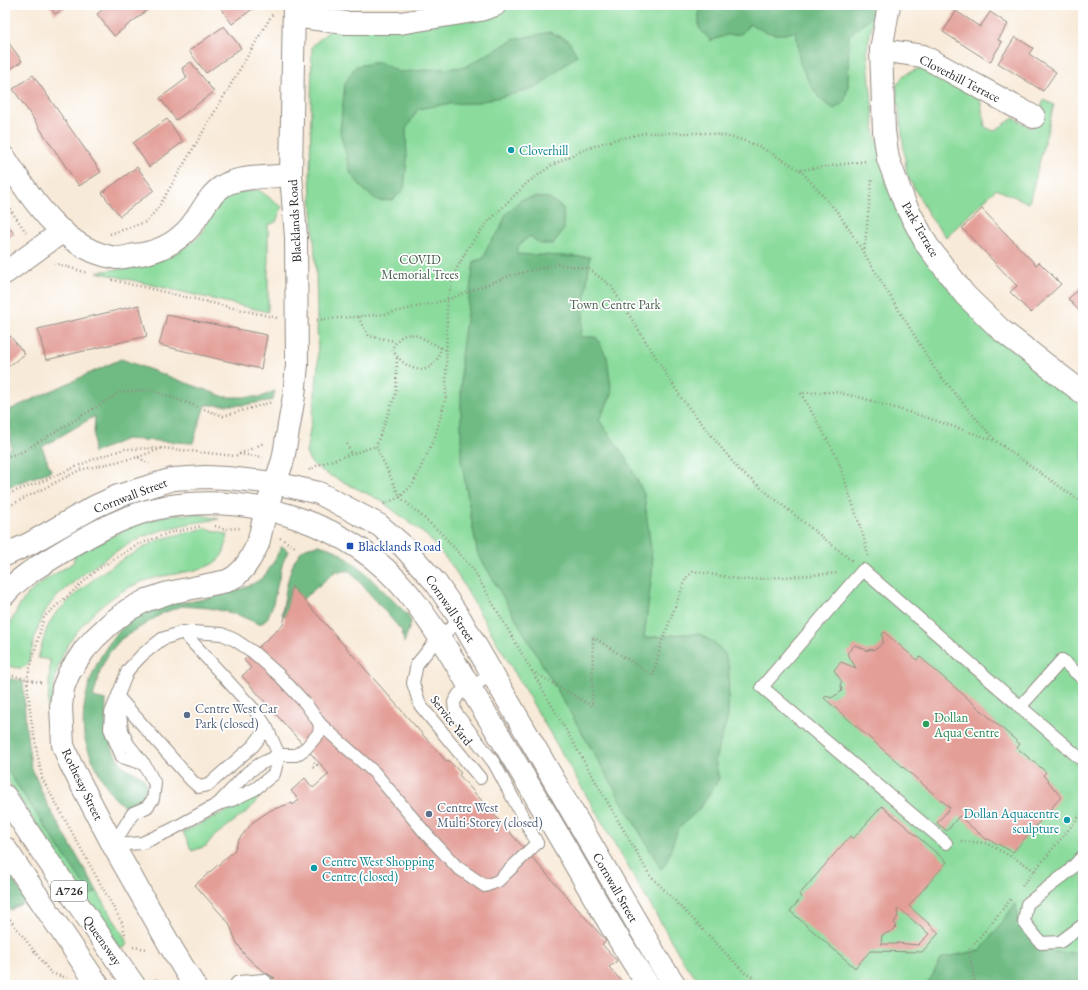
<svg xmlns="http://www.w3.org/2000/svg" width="1088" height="990" font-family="'EB Garamond',serif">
<rect width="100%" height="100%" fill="#fff"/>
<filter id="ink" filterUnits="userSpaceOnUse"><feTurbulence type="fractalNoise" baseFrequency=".025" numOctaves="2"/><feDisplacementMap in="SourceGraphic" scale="8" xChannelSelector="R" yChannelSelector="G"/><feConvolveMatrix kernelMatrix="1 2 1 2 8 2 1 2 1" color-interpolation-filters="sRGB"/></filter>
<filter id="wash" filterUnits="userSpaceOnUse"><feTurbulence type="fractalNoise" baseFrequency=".012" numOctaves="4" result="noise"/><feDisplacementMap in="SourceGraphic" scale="16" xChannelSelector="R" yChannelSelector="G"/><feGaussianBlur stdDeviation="0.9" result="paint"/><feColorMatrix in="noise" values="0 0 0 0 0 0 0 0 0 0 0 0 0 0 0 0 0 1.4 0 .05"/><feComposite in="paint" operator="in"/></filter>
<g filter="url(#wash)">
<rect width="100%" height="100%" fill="#f8ead8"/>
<g fill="#8adb9c" stroke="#5a8364">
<path d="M514 5H876L867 49 875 135 922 254 1083 402V985H704L686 966 453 567 427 536 380 500 327 474 311 463 306 453 314 405 318 364 316 271 310 178 312 46 331 29 482 17Z"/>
<path d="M920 68 980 98 985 127 994 131 1014 118 1032 128 1044 100 1054 105 1029 203 996 189 946 237 930 217 907 175 896 86 904 75Z"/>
<path d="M259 190 282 207 276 222 268 225V312L97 272C125 268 157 266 181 250 187 246 196 241 200 235 205 230 206 222 210 216 223 195 235 192 259 190Z"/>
<path d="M196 514 219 519C193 523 165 527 141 538 118 548 95 565 75 581 65 590 51 600 45 612 36 628 33 646 28 664 22 671 13 667 5 665V638L8 628 18 608 27 595 42 582 73 563 75 555 130 527 167 515Z"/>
<path d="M206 528 228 535C226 540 226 550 222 555 214 569 189 571 175 574 162 576 147 579 134 585 105 598 73 629 61 659 53 678 53 699 50 719L48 707 50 660 38 658 47 628 55 614 78 592 100 574 123 559 160 539Z"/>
<path d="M5 767 91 895 97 891 125 938 127 944 124 948H120L57 856 5 776Z"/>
<path d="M261 795 249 810 213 837 206 846 192 851 183 832Z"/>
</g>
<g fill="#6fbb84" stroke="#4d7358">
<path d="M699 5H878L875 14 855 30 849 36 848 86 844 103 834 109 820 99 808 80 800 63 796 31C777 38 767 33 750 24L741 34 726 35 711 41 699 28Z"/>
<path d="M550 32 568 40 577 55 539 86 513 94 474 103 446 104 418 109 406 129 407 160 404 189 393 200 379 201 365 191 351 174 340 132 345 83 356 66 379 62 399 72 465 67 513 40Z"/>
<path d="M535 197 549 198 563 208 564 229 553 244H540L530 236 518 246 516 254 590 257 581 337H596L607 357 612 394 599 420 626 458 644 494 653 566 644 638 682 634H699L715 643 725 654 729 667 728 716 715 760 719 779 701 807 678 829 666 863 661 869 477 552 461 459V356L474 261 483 259 489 244 500 230 506 214 520 200Z"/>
<path d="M121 359 225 397H261L275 391 273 400 244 405H205L193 443 126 439 93 453 95 416 42 447 51 471 5 488V450L11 449 9 410Z"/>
<path d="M319 545 335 550 358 566 407 614 411 622 404 643 402 631 350 571H336L303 599 292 587 285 617 282 614C285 596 289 556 306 548 310 546 315 546 319 545Z"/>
<path d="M282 546 288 551 283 562 272 607 268 617 264 622 259 624 236 614 209 608 182 606 163 613 121 639 109 653 101 668 93 697 106 700C106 709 105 719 106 728 107 738 117 762 125 767 138 776 141 771 148 787 140 800 137 803 123 806 120 802 115 799 112 795 103 782 86 750 84 735 78 690 105 629 148 610 160 604 173 603 186 602 205 600 249 590 263 577 271 569 276 556 282 546Z"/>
<path d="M5 678 23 681 26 729 31 766 47 804 97 891 91 895 5 767Z"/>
<path d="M5 869 27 901 10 910 5 904Z"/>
<path d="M1016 903 1019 925 1053 952 1083 953V985H927L942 958 981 950Z"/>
</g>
<g id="blocks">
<g fill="#e39e97" fill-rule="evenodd">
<path d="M49 5H70L55 14Z"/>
<path d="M109 5H154L114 36 97 14Z"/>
<path d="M219 5H258L232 24Z"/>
<path d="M956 11 980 27 990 12 1008 24 998 40 1002 42 990 62 943 32Z"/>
<path d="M224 26 241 48 206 73 189 51Z"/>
<path d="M1015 37 1033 48 1029 54 1056 72 1043 91 998 63Z"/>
<path d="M5 38 22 61 5 73Z"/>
<path d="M191 62 214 92 176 120 160 98 187 78 182 68Z"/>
<path d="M33 75 101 172 79 186 13 89Z"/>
<path d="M167 119 183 142 149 167 133 143Z"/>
<path d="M137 167 154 190 120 216 102 193Z"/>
<path d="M982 209 1036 265 1039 262 1061 284 1031 313 1010 292 1017 286 962 228Z"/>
<path d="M5 221 14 234 5 240Z"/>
<path d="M1083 285V315L1068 299Z"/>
<path d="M139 305 147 336 46 360 38 329Z"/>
<path d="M167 315 267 335 261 369 159 345Z"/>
<path d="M5 330 25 354 5 369Z"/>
<path d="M292 586 446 761 448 760 461 773 459 775 606 941 602 944 617 961 609 967 625 985H264L273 977 274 979 275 978 266 973 254 964 244 954 236 941 229 923 195 885 234 851 239 839 253 822 271 810 292 803 293 805 299 800 291 791 305 778 313 788 329 774 242 676 251 668 244 660 283 625Z"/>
<path d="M884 632 917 660 920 657 1020 744 1017 748 1046 772 1043 775 1061 797 1013 852 988 839 987 840 959 816 947 831 937 823 950 808 824 698 826 696 831 698 841 692 842 689 840 684 842 682 834 670 841 662 856 668 847 653 855 645 868 651 869 649 872 650 878 648 883 642 882 634Z"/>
<path d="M882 806 947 862 909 906 939 933 922 952 870 951 855 968 790 911 802 897 799 895 850 836 853 839ZM900 909 929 934 918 945 897 943V944H881L882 935 892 931 897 926 894 923 898 916 897 910Z"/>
</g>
</g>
</g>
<g filter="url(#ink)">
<use href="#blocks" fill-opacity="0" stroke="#928a82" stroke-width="1"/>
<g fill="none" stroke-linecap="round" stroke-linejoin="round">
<defs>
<g id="service">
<path d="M461 620 439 637 417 664 413 683 420 705 480 778"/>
<path d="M118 697 192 781 199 787 208 785 253 746 267 728 258 714 183 632"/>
<path d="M118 699 122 730 128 744 144 764"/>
<path d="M1020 707 1062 660 1083 679"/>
<path d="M320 724 375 773 427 835 457 867 485 886 498 881 537 843 494 763 455 712 454 702 459 694 493 674"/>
<path d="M946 843 762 687 863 570 1083 761"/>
<path d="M113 845 133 813 147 807 153 799 155 784 144 764 122 757 110 729 111 713 128 670 142 655 162 639 183 632H193L222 634 235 640 253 652 280 676 306 704 320 724 319 733 306 748 296 755H279L274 774 255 789 232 800 218 804"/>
<path d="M113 845 142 843 171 830 218 804 247 773 260 764 279 755 267 728"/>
<path d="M1083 856 1068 872 1027 904 1024 922 1041 943 1060 942 1083 925"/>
</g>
<path id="pedestrian" d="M239 985 263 983"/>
<g id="minor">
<path d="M889 5 881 50 884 131 888 159 905 204 927 245 965 295 1001 330 1083 393"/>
<path d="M294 16 346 23H400L480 10 495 5"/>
<path d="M881 50 923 56 1034 117"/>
<path d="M5 158C32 199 64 251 117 258 123 258 130 256 135 255 152 253 170 246 182 235 199 222 204 198 223 186 237 176 273 177 291 175"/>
<path d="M5 273 63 231"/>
</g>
<g id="tertiary">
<path d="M5 555 29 544 94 507 118 496 173 479 205 477 227 478 275 483 319 493 379 525 400 543 436 583 461 620 660 963 675 985"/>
<path d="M5 594C19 577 41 565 60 553 93 533 126 514 164 507 252 492 351 523 408 593 441 634 465 681 493 725 522 773 551 822 579 871 601 909 623 948 648 985"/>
<path d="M194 985 172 949 113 845 70 763 63 745 61 707 63 688 69 673 85 649 95 638 110 624 128 610 147 600 168 593 227 581 236 576 244 568 250 559 258 544 266 509 283 460 294 396 297 365 296 237 291 175 294 5"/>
</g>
<g id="trunk">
<path d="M5 796 31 836 134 985"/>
<path d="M5 848 98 985"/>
</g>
</defs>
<use href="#service" stroke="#928a82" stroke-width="14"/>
<use href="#pedestrian" stroke="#928a82" stroke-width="20"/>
<use href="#minor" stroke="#928a82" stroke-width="24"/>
<use href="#tertiary" stroke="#928a82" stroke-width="24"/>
<use href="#trunk" stroke="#928a82" stroke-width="24"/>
<g stroke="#928a82" stroke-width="2.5" stroke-dasharray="1 3" stroke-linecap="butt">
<path d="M800 170 819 191 839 214 854 237 935 369 972 414 997 442 1083 503"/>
<path d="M5 202 26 232"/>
<path d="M110 234 146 222 158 208 273 13"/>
<path d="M864 253 872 178"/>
<path d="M54 263 88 273"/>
<path d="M112 280 277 318"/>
<path d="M359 317 361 323 369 336 395 341"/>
<path d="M317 320 386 314 447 300 509 276 558 264 589 269 611 286 682 399 740 471 852 561"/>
<path d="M441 347C435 381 405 372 392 349 406 320 425 342 446 350"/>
<path d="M397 358 396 393 376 446 400 497 440 532 473 569 649 874 745 973 767 985"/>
<path d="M347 444 351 455"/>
<path d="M239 454 263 457"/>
<path d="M5 457 22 452 121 392 151 390 223 416 272 402"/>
<path d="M138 457 163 448 235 456 264 443"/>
<path d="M309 470 318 465 376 446"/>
<path d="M5 495 43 481 94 459 124 449 163 448"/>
<path d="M384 504 400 497 413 484 435 437 446 397 447 300 456 270 469 246 488 222 527 183 552 165 579 152 605 142 645 133H709L739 139 756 145 771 153 800 170 867 161"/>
<path d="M5 507 9 506 80 470 138 457 149 464"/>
<path d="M215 526 224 529 241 528"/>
<path d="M280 538 295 547"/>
<path d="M868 556 864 538 837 457 801 393 836 392 862 398 925 417 996 441"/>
<path d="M593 637 653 676 661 644 686 578 694 571 742 580 839 573"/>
<path d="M532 671 592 706 593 638"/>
<path d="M5 674 43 683"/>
<path d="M313 767 317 765 314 762"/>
<path d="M961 841 986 843 1025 864 1034 871"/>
<path d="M1022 886 1083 812"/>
<path d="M5 913 51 973 67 978"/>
<path d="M125 934 122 923 42 778 31 719 27 679 44 617 98 569 137 545 169 533 202 526"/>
<path d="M133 947 147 949"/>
<path d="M155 979 160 985"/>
<path d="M975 985 969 950 1011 899"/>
</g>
<use href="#service" stroke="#fff" stroke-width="12"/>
<use href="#pedestrian" stroke="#fff" stroke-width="18"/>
<use href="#minor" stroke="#fff" stroke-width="22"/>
<use href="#tertiary" stroke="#fff" stroke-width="22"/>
<use href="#trunk" stroke="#fff" stroke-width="22"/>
</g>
</g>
<g fill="#0f9aa8" stroke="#fff" stroke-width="1.5">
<circle cx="511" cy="150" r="4"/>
<circle cx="1067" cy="820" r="4"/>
<circle cx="314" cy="868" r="4"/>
</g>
<rect fill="#1a4fb4" stroke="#fff" stroke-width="1.5" x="346" y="542" width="8" height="8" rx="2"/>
<g fill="#5c6f8a" stroke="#fff" stroke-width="1.5">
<circle cx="187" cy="715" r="4"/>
<circle cx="429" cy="814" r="4"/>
</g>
<circle fill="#2e9e5b" stroke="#fff" stroke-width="1.5" cx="926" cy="724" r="4"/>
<g text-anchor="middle" stroke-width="3.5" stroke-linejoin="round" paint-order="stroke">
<rect fill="#fff" stroke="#6b6b6b" stroke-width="1" x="51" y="881" width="36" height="20" rx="3"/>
<g font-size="12" font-weight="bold" fill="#2b2b2b">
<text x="69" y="895">A726</text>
</g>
<g font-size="13" fill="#2b2b2b" stroke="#fff">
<text transform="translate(960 78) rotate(27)" y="5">Cloverhill Terrace</text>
<text transform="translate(294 221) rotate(-93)" y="5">Blacklands Road</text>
<text transform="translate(921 229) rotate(60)" y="5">Park Terrace</text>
<text transform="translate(130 495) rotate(-21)" y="5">Cornwall Street</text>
<text transform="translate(451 608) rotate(56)" y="5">Cornwall Street</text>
<text transform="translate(452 720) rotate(52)" y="5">Service Yard</text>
<text transform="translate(83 784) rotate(64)" y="5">Rothesay Street</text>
<text transform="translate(616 887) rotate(60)" y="5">Cornwall Street</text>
<text transform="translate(103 940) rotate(55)" y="5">Queensway</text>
</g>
<g font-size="13" fill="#0d838f" stroke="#fff" text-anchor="start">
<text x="519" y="155">Cloverhill</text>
<text x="1059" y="818" text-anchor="end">Dollan Aquacentre<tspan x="1059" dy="15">sculpture</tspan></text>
<text x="322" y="866">Centre West Shopping<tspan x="322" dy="15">Centre (closed)</tspan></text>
</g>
<g font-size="13" fill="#48604d" stroke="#fff">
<text x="420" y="264">COVID<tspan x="420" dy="15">Memorial Trees</tspan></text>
<text x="615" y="309">Town Centre Park</text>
</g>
<g font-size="13" fill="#164399" stroke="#fff" text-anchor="start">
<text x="358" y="551">Blacklands Road</text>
</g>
<g font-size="13" fill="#4e5e75" stroke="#fff" text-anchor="start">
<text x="195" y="713">Centre West Car<tspan x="195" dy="15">Park (closed)</tspan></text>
<text x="437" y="812">Centre West<tspan x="437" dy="15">Multi-Storey (closed)</tspan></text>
</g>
<g font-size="13" fill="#27864d" stroke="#fff" text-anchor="start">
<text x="934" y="722">Dollan<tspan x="934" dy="15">Aqua Centre</tspan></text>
</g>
</g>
<rect width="1088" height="990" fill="none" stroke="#fff" stroke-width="20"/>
</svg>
